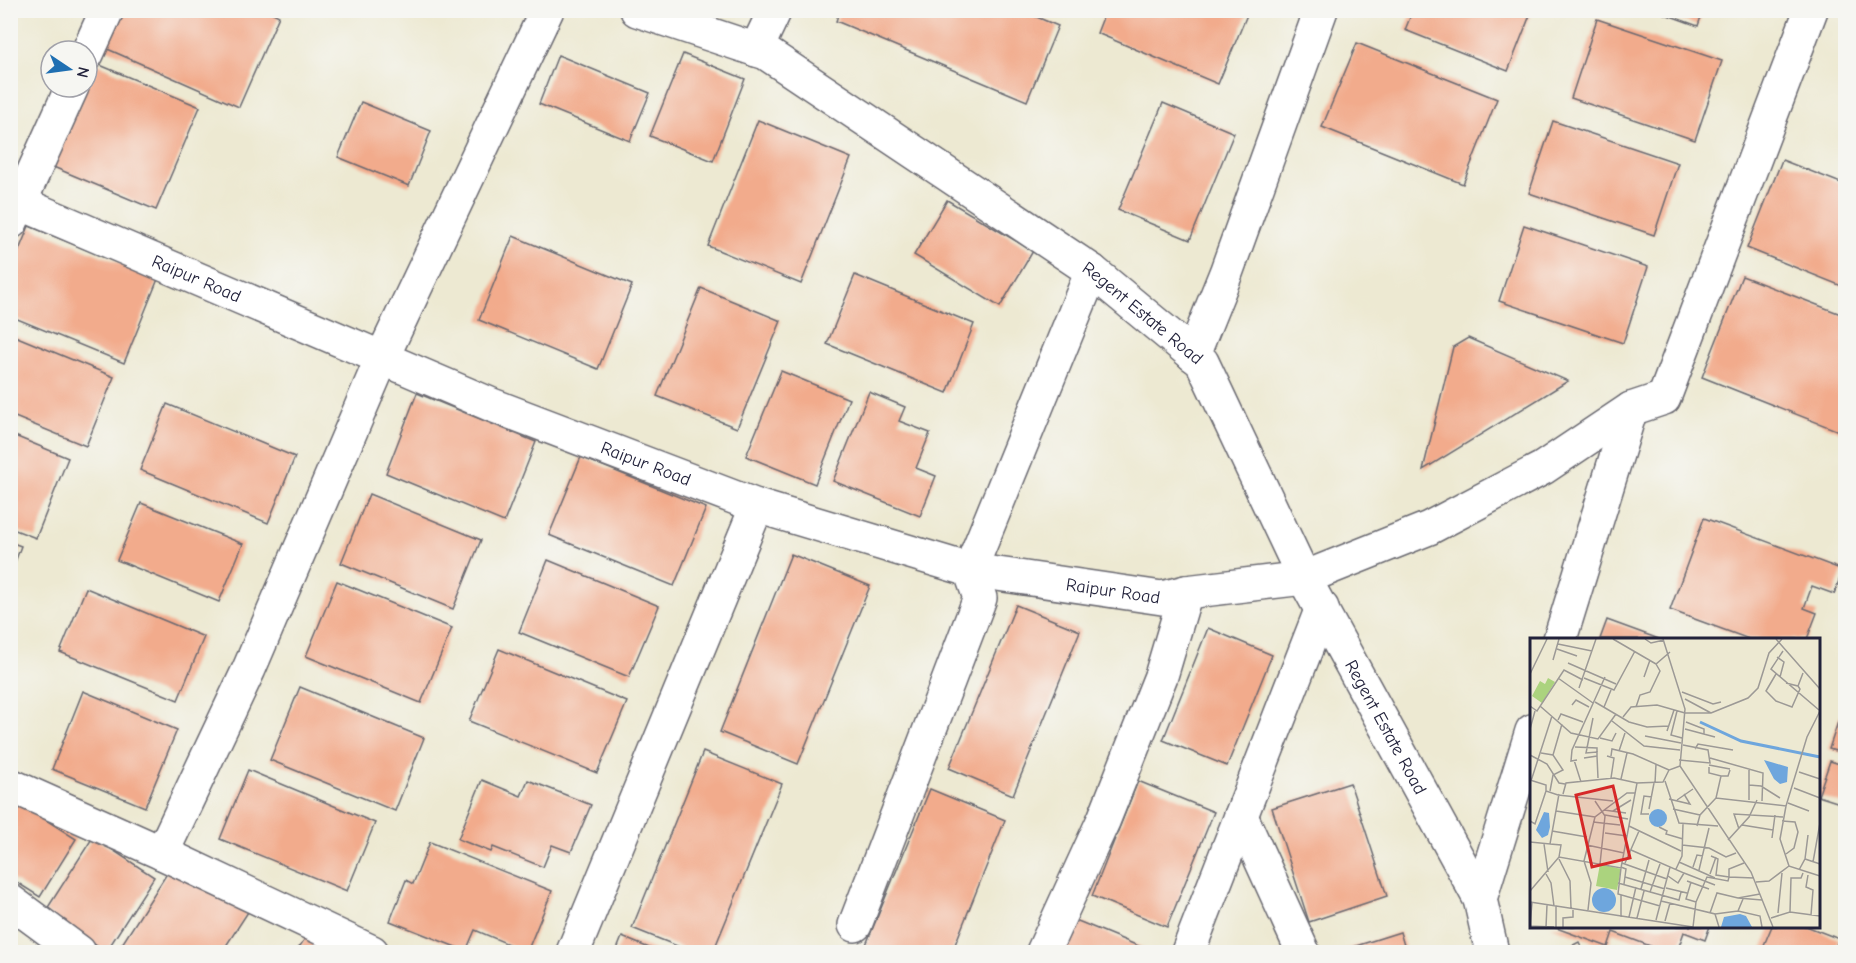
<svg xmlns="http://www.w3.org/2000/svg" width="1856" height="963" font-family="'Comic Neue',sans-serif">
<rect width="100%" height="100%" fill="#f6f6f2"/>
<filter id="ink" filterUnits="userSpaceOnUse"><feTurbulence type="fractalNoise" baseFrequency=".0167" numOctaves="2"/><feDisplacementMap in="SourceGraphic" scale="12" xChannelSelector="R" yChannelSelector="G"/><feConvolveMatrix kernelMatrix="1 2 1 2 8 2 1 2 1" color-interpolation-filters="sRGB"/></filter>
<filter id="wash" filterUnits="userSpaceOnUse"><feTurbulence type="fractalNoise" baseFrequency=".008" numOctaves="4" result="noise"/><feDisplacementMap in="SourceGraphic" scale="24" xChannelSelector="R" yChannelSelector="G"/><feGaussianBlur stdDeviation="1.35" result="paint"/><feColorMatrix in="noise" values="0 0 0 0 0 0 0 0 0 0 0 0 0 0 0 0 0 1.4 0 .05"/><feComposite in="paint" operator="in"/></filter>
<g filter="url(#wash)">
<rect width="100%" height="100%" fill="#ede9d2"/>
<g id="blocks">
<g fill="#f2ab8c">
<path d="M119 10H267L279 16 239 107 103 47Z"/>
<path d="M840 10H1020L1058 26 1027 101 836 21Z"/>
<path d="M1106 10H1249L1218 84 1097 33Z"/>
<path d="M1413 10H1532L1508 71 1405 30Z"/>
<path d="M1654 10H1703L1698 26Z"/>
<path d="M1597 19 1722 61 1695 140 1571 98Z"/>
<path d="M1357 43 1497 99 1463 184 1322 127Z"/>
<path d="M683 54 745 79 713 161 650 136Z"/>
<path d="M558 55 650 93 630 141 539 104Z"/>
<path d="M95 63 200 107 156 210 51 166Z"/>
<path d="M361 102 431 131 409 186 338 157Z"/>
<path d="M1163 103 1234 133 1190 240 1118 210Z"/>
<path d="M758 120 851 158 801 284 708 246Z"/>
<path d="M1553 121 1678 163 1654 235 1529 193Z"/>
<path d="M1782 160 1846 185 1844 287 1747 248Z"/>
<path d="M947 200 1033 251 1000 307 914 255Z"/>
<path d="M1524 225 1648 267 1623 343 1499 301Z"/>
<path d="M29 226 158 279 124 363 10 316V272Z"/>
<path d="M513 236 632 285 598 369 479 320Z"/>
<path d="M855 275 974 324 947 393 827 344Z"/>
<path d="M1742 276 1846 316V434L1702 377Z"/>
<path d="M701 288 781 321 737 428 657 396Z"/>
<path d="M10 334 114 377 86 446 10 415Z"/>
<path d="M1468 338 1568 381 1423 470 1453 347Z"/>
<path d="M781 371 849 399 815 484 746 456Z"/>
<path d="M869 392 905 407 899 421 930 433 916 468 936 476 920 516 833 481Z"/>
<path d="M417 393 536 442 504 522 386 473Z"/>
<path d="M167 404 295 457 268 523 140 470Z"/>
<path d="M10 434 68 458 36 538 10 528Z"/>
<path d="M581 457 706 508 674 586 549 535Z"/>
<path d="M369 494 481 540 453 609 341 563Z"/>
<path d="M141 503 243 544 219 602 117 560Z"/>
<path d="M1704 518 1843 570 1834 594 1812 586 1804 608 1817 613 1807 639H1749L1670 610Z"/>
<path d="M10 542 21 546 11 573H10Z"/>
<path d="M791 554 870 586 798 764 720 732Z"/>
<path d="M548 560 659 606 629 677 519 632Z"/>
<path d="M337 581 452 628 421 703 306 656Z"/>
<path d="M86 588 204 637 178 700 60 652Z"/>
<path d="M1016 605 1080 631 1013 795 949 768Z"/>
<path d="M1607 620 1659 639H1600Z"/>
<path d="M1208 628 1272 655 1227 766 1163 740Z"/>
<path d="M499 649 627 702 597 773 469 721Z"/>
<path d="M300 687 424 738 395 811 270 760Z"/>
<path d="M83 691 177 730 145 807 52 769Z"/>
<path d="M1845 701H1846V754L1829 749Z"/>
<path d="M703 752 782 784 713 952H692L632 928Z"/>
<path d="M1830 761 1846 766V805L1818 796Z"/>
<path d="M248 770 375 823 347 891 220 839Z"/>
<path d="M482 780 521 796 528 780 591 805 571 852 552 845 543 867 493 847 491 852 458 839Z"/>
<path d="M1138 781 1214 812 1167 927 1092 896Z"/>
<path d="M1350 783 1387 896 1309 922 1272 808Z"/>
<path d="M930 789 1005 820 952 952H863Z"/>
<path d="M10 797 76 839 40 897 10 878Z"/>
<path d="M93 837 154 877 106 952 45 912Z"/>
<path d="M430 842 552 891 527 952 475 930 466 951 390 921 406 880 413 884Z"/>
<path d="M173 864 248 912 222 952H117Z"/>
<path d="M1073 919 1148 950 1147 952H1060Z"/>
<path d="M1551 926H1710L1705 940 1684 932 1677 952H1666L1613 932 1608 947Z"/>
<path d="M1772 926H1806L1839 939 1833 952H1761Z"/>
<path d="M310 931 341 952H296Z"/>
<path d="M1400 932 1406 952H1337Z"/>
<path d="M622 937 659 952H616Z"/>
<path d="M1579 942 1584 952H1560Z"/>
</g>
</g>
</g>
<g filter="url(#ink)">
<use href="#blocks" fill-opacity="0" stroke="#696870" stroke-width="1.5"/>
<g fill="none" stroke-linecap="round" stroke-linejoin="round">
<defs>
<g id="minor">
<path id="s1" d="M637 10 766 53 1092 271 1202 362 1304 578 1480 899 1492 952"/>
<path d="M756 50 775 10"/>
<path d="M87 54 107 10"/>
<path id="s2" d="M20 203 492 405 757 506 970 570 1162 598 1186 592 1304 578 1429 528 1543 468 1631 409 1664 398 1811 10"/>
<path d="M11 222 72 87"/>
<path d="M1193 355 1226 273 1321 10"/>
<path d="M1560 639 1631 409"/>
<path d="M10 785 162 853 372 952"/>
<path d="M1241 816 1303 952"/>
<path d="M162 853 249 669 382 358 547 10"/>
<path d="M1480 899 1532 731"/>
<path d="M10 901 79 952"/>
<path d="M855 925 980 598 970 570 1092 271"/>
<path d="M573 952 757 506"/>
<path d="M1043 952 1104 819 1161 676 1186 592"/>
<path d="M1188 952 1322 608"/>
</g>
</defs>
<use href="#minor" stroke="#696870" stroke-width="36"/>
<use href="#minor" stroke="#fff" stroke-width="33"/>
</g>
</g>
<g text-anchor="middle" stroke-width="5" stroke-linejoin="round" paint-order="stroke">
<g font-size="18" fill="#22223b" stroke="#f6f6f2">
<text dy="6" stroke="none"><textPath href="#s2" startOffset="192">Raipur Road</textPath></text>
<text dy="6" stroke="none"><textPath href="#s1" startOffset="594">Regent Estate Road</textPath></text>
<text dy="6" stroke="none"><textPath href="#s2" startOffset="678">Raipur Road</textPath></text>
<text dy="6" stroke="none"><textPath href="#s2" startOffset="1164">Raipur Road</textPath></text>
<text dy="6" stroke="none"><textPath href="#s1" startOffset="1080">Regent Estate Road</textPath></text>
</g>
</g>
<g transform="translate(1530 638)">
<rect width="290" height="290" fill="#ede9d2"/>
<path d="M18 40 25 44 12 65 2 58 10 43 15 46ZM70 226 91 231 87 252 66 248Z" fill="#abd37e"/>
<path d="M234 122 258 129 257 144 250 146 244 141ZM119 180a9 9 0 1 1 18 0a9 9 0 1 1-18 0ZM14 174 19 175 20 189 18 197 12 200 6 192ZM62 262a12 12 0 1 1 24 0a12 12 0 1 1-24 0ZM210 276 216 278 222 289H191L194 279Z" fill="#6ea6dd"/>
<path fill="none" stroke="#6ea6dd" stroke-width="3" d="M170 84 211 103 290 119"/>
<path fill="none" stroke="#9c9996" stroke-width="1.5" d="M83 1 126 26 140 14M115 1 121 5 134 2M133 1 155 71 150 128 221 234 243 289M246 1 290 51M28 6 62 13M27 11 47 18M253 13 241 31 289 72M247 19 254 24 250 39M23 22 29 1M38 25 86 46M0 36 17 1M246 36 236 53 246 63 262 69 270 51 268 48M114 39 120 22M28 40 63 65M54 40 84 52 105 13M256 45 268 48 273 35M49 50 66 1M152 54 183 66 191 64M155 61 181 75M65 64 99 84 117 89 139 88M42 67 46 62 59 69M0 68 7 73 34 32 53 42M10 68 41 95 68 101 86 76M74 69 81 52M106 69 110 57 120 54 130 33 126 26M147 73 141 97 152 100M155 75H181L218 60 228 50 239 15 252 1M93 79 101 69 127 67 155 75M28 82 31 76 53 84M82 83 114 108 150 112M156 84 174 91V96M0 91 5 73M155 91 185 99M137 93 144 72M115 98 151 105M70 100 82 103 86 95M45 109 67 110V114M165 111 168 106 203 112M89 113 95 95M11 115 23 117 33 132 23 137 20 153M0 117 17 126 29 145 35 146M23 117 32 86M67 118 68 140M77 118 84 120 81 140M81 118 82 111 103 116 139 132M54 120 67 118V114L56 115 63 80M180 120 233 135 232 163M44 122 51 144M47 122 41 123 42 112 75 39M149 122 180 125 178 112 153 107M179 127 200 131M179 129V135L191 138H198L200 132M269 134 290 141M91 141 97 115M0 142 16 147V153L28 157 83 163M1 143 22 78M135 143 149 185 188 188M125 145 126 126M219 147 231 148 250 160M264 150 290 160M33 156 36 145 84 140 107 145M186 160 191 138M139 161 160 166 154 156M147 162 163 151M219 162V132M65 163 75 178 70 226M258 165 279 173M256 168 250 201 259 228M119 171 124 145M143 171 170 177M74 172 96 175M26 173 65 179M83 173 101 162M119 176H111L114 158 122 159M75 177 98 181M0 183 5 186 16 153M252 183 265 184 268 194 264 210 256 216M63 184 90 187M212 187 243 192M99 188 151 213M167 188 170 177 186 160 256 168 277 99 290 73M129 189 137 193 136 196 153 201M209 191 204 176 253 179M22 193 57 199M75 195 97 198M242 200 245 177M198 202 219 179 227 162M0 204 20 206 29 156M14 206 18 234M20 206 31 207 29 219M57 207 94 215M152 207 179 210 196 219 206 215M101 212 154 235 148 245 138 238M181 218 188 221 186 237 199 239M29 221 40 243 41 270M275 221 278 197M54 223 65 179 97 155H105M54 223 61 245 58 272M149 224 185 240M283 224 290 185M92 225 137 241M95 225 109 193M214 225 199 231V239L224 240M91 229 96 231 94 246M163 229 167 217 173 218M91 230 88 256 130 268M146 231 152 218 153 186M169 232 179 190M269 232 275 221 290 226M154 235 185 247M16 236 21 245 24 268M180 236 186 219M278 237 276 249 283 252 281 277M95 239 135 251M157 243 179 251M161 244 156 261 166 264M226 244 239 243 259 228 290 238M88 245 149 262 151 254M136 250 157 255M111 251 119 222M0 253 29 219 91 230 107 145 133 144 139 132 150 128M120 254 130 226M208 260 232 262M213 261 208 273 230 278 232 289M131 263 185 276 189 289M0 264 163 289M2 265 0 288 24 289M260 274 261 240H271L273 235M180 275 187 255 208 260 230 256M248 275 252 235M185 276 208 273M91 279V257M99 279 106 249M107 280 114 253M241 280 260 274 290 278M126 282 140 229M135 283 140 265M16 289 17 267M26 289V268M33 289V280L43 279V270M163 289 166 264 177 239 198 243 199 239"/>
<path fill="#d62828" fill-opacity="0.15" stroke="#d62828" stroke-width="3" d="M83 148 100 220 62 229 46 157Z"/>
<rect width="290" height="290" fill="none" stroke="#22223b" stroke-width="3"/>
</g>
<rect width="1856" height="963" fill="none" stroke="#f6f6f2" stroke-width="36"/>
<g transform="translate(69 69) rotate(103)"><circle r="28" fill="#f6f6f2" stroke="#a1a1a9" stroke-width="1.5"/>
<path d="M0-4.5L10 22L0 15L-10 22Z" fill="#1f6fb2"/>
<text y="-9" font-size="16" font-weight="bold" text-anchor="middle" fill="#22223b">N</text>
</g>
</svg>
